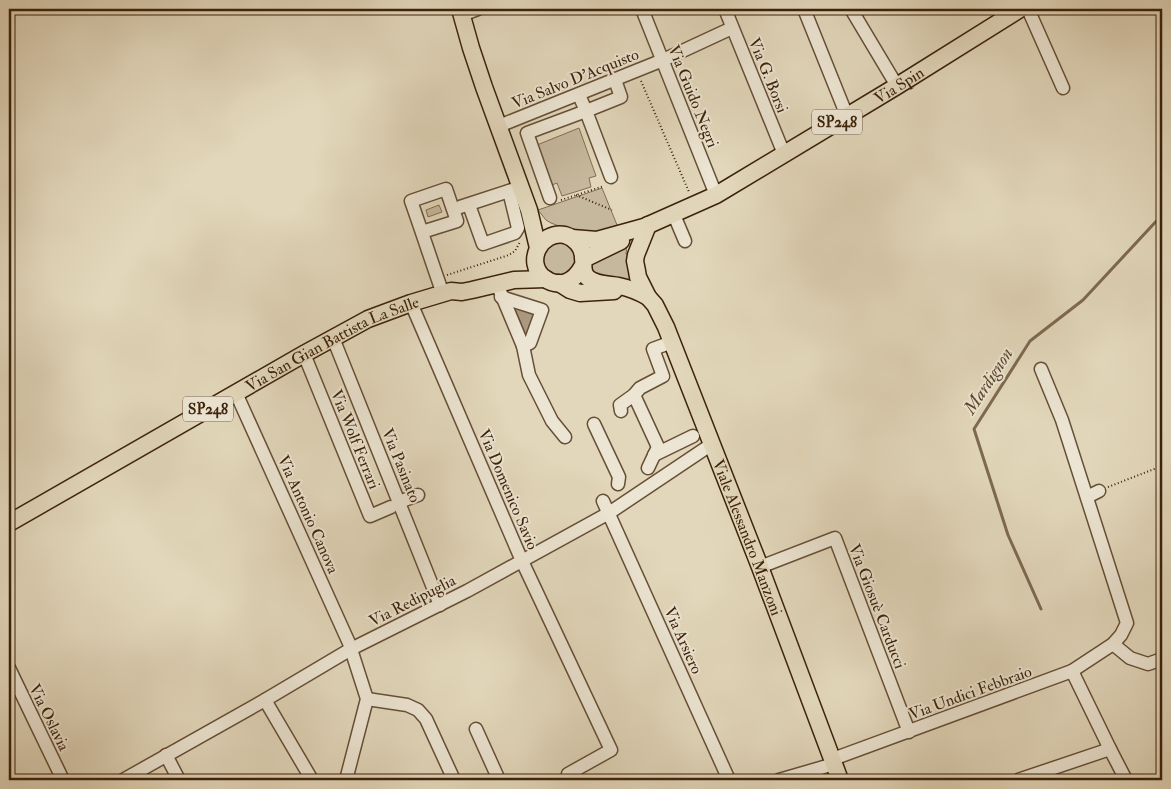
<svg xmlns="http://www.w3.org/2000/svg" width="1171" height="789" font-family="'IM FELL Double Pica',serif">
<rect width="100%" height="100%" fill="#e2d7bb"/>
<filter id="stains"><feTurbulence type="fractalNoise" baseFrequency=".004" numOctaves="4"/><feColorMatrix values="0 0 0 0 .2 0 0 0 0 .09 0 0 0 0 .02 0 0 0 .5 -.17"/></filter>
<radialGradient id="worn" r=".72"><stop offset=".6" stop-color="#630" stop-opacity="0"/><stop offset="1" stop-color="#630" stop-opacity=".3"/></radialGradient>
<g fill="#c6b89d" stroke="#816d54">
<path d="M579 128 596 176 589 178 591 187 562 196 557 183 552 185 537 145Z"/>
<path d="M602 188 617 225 614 231 597 235 575 232 551 223 546 220 538 210Z"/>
<path d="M439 205 442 212 428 217 426 210Z"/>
<circle cx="559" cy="259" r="16"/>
<path d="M627 244 626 254 632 256 636 282 592 275 591 264Z"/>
</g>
<path fill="#aa997f" stroke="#7e6950" d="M513 305 535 312 526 335Z"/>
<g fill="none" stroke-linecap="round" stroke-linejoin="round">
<path stroke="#7e6950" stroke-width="3" d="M1041 609 1008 535 974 429 1030 341 1083 300 1162 215"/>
<defs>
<g id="minor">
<path d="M642 9 716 195"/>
<path d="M725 9 784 154"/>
<path d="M804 9 847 116"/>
<path d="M851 9 897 86"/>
<path d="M1028 9 1063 88"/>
<path d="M462 15 478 9"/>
<path d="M499 126 663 60 732 28"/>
<path d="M611 177 586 111 621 97 615 80"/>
<path d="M550 198 527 133 586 111 579 95"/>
<path d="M469 205 483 244 515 233 518 228 509 191"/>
<path d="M460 207 515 189"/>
<path d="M674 215 685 241"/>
<path d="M422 232 457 221 446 189 411 201C422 232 432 263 443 294"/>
<path d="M497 284 523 346 529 375 552 421 565 437"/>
<path d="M501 297 542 310 530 343 523 346"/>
<path d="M411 303 522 561 611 750 568 774 571 780"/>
<path d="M333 338 440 605"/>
<path d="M304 354 370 516 391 507"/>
<path d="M236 393 349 643 367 699 346 780"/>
<path d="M634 395 658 447 648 468"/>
<path d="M621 411 620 405 634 395 640 388 663 376 653 349 672 342"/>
<path d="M594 424 619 477 618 484"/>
<path d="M654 455 693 436"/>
<path d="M1087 497 1099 491"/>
<path d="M603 501 729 780"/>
<path d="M399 502 418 495"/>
<path d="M760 567 835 538 909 732"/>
<path d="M1113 644 1130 658 1148 664 1162 659"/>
<path d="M9 668 63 780"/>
<path d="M1072 671 1110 749 1126 780"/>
<path d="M367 699 407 705 418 710 426 719 454 780"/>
<path d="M265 700 312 780"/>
<path d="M476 729 499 780"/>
<path d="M166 755 179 780"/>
<path d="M833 759 1072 671 1113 644 1121 635 1127 623 1062 420 1041 369"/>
<path d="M123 780 265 700 351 649 467 591 609 513 712 444"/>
<path d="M779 780 834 764"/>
<path d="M1018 780 1110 749"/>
</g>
<g id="major">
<path d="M460 9 471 48 484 87 529 210 538 248"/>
<path id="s1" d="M648 225 636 255 635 261 637 271 638 277 648 297 655 305 666 327 760 567 840 780"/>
<path id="s2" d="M572 238 597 240 644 227 716 195 897 86 1020 9"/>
<path d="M584 259 621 241"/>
<path d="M582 267C574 282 559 289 544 278 524 262 541 230 565 235 575 238 583 247 583 258 584 264 582 270 586 276 594 285 608 284 619 286 629 288 639 292 648 297"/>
<path d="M559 283 570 290 580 293 614 291"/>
<path id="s3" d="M9 523 304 354 368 319 411 303 451 291 462 292 472 290 514 280 546 279"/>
</g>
</defs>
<use href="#minor" stroke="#664f36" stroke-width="15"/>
<use href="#major" stroke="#3c220a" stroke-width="19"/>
<g stroke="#3c220a" stroke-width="2" stroke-dasharray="1 2.5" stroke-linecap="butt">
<path d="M641 81 689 192"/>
<path d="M576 195 612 210"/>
<path d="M561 200 604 186"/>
<path d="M447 275 509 255 515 251 520 242"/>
<path d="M1108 487 1162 466"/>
</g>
<use href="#minor" stroke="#ece5d3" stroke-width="12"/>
<use href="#major" stroke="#e2d7bb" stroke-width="16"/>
</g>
<g text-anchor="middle" stroke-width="4" stroke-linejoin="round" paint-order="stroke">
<g fill="#ece5d3" stroke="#715c46" stroke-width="1">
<rect x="812" y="109.5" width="50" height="25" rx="4"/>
<rect x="183" y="396.5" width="50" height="25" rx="4"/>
</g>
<g font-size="15" font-weight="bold" fill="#3c220a">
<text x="837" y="127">SP248</text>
<text x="208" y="414">SP248</text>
</g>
<g font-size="16" fill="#3c220a" stroke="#ece5d3">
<text transform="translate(769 75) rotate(68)" y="6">Via G. Borsi</text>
<text transform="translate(575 78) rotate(-22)" y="6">Via Salvo D'Acquisto</text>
<text dy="6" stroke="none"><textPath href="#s2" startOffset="366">Via Spin</textPath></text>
<text transform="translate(694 96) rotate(68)" y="6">Via Guido Negri</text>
<text dy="6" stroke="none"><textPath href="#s3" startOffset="370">Via San Gian Battista La Salle</textPath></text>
<text transform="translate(356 439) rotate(68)" y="6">Via Wolf Ferrari</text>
<text transform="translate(402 465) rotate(68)" y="6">Via Pasinato</text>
<text transform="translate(509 489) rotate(67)" y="6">Via Domenico Savio</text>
<text transform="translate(309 514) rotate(66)" y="6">Via Antonio Canova</text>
<text dy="6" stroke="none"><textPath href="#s1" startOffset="338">Viale Alessandro Manzoni</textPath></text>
<text transform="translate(412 600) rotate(-27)" y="6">Via Redipuglia</text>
<text transform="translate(878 606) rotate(69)" y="6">Via Giosuè Carducci</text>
<text transform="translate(684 640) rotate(66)" y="6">Via Arsiero</text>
<text transform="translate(970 692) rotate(-20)" y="6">Via Undici Febbraio</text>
<text transform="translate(50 717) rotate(64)" y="6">Via Oslavia</text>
</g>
<g font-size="18" font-style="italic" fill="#5d462d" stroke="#ece5d3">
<text transform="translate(988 381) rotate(-57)" y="6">Mardignon</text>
</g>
</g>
<rect width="1171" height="789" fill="none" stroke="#e2d7bb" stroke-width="30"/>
<rect x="10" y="10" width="1151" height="769" fill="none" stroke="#3c220a" stroke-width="2.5"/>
<rect x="15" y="15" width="1141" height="759" fill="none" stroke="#3c220a"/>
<rect width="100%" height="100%" filter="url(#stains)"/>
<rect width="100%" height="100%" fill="url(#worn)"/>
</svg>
